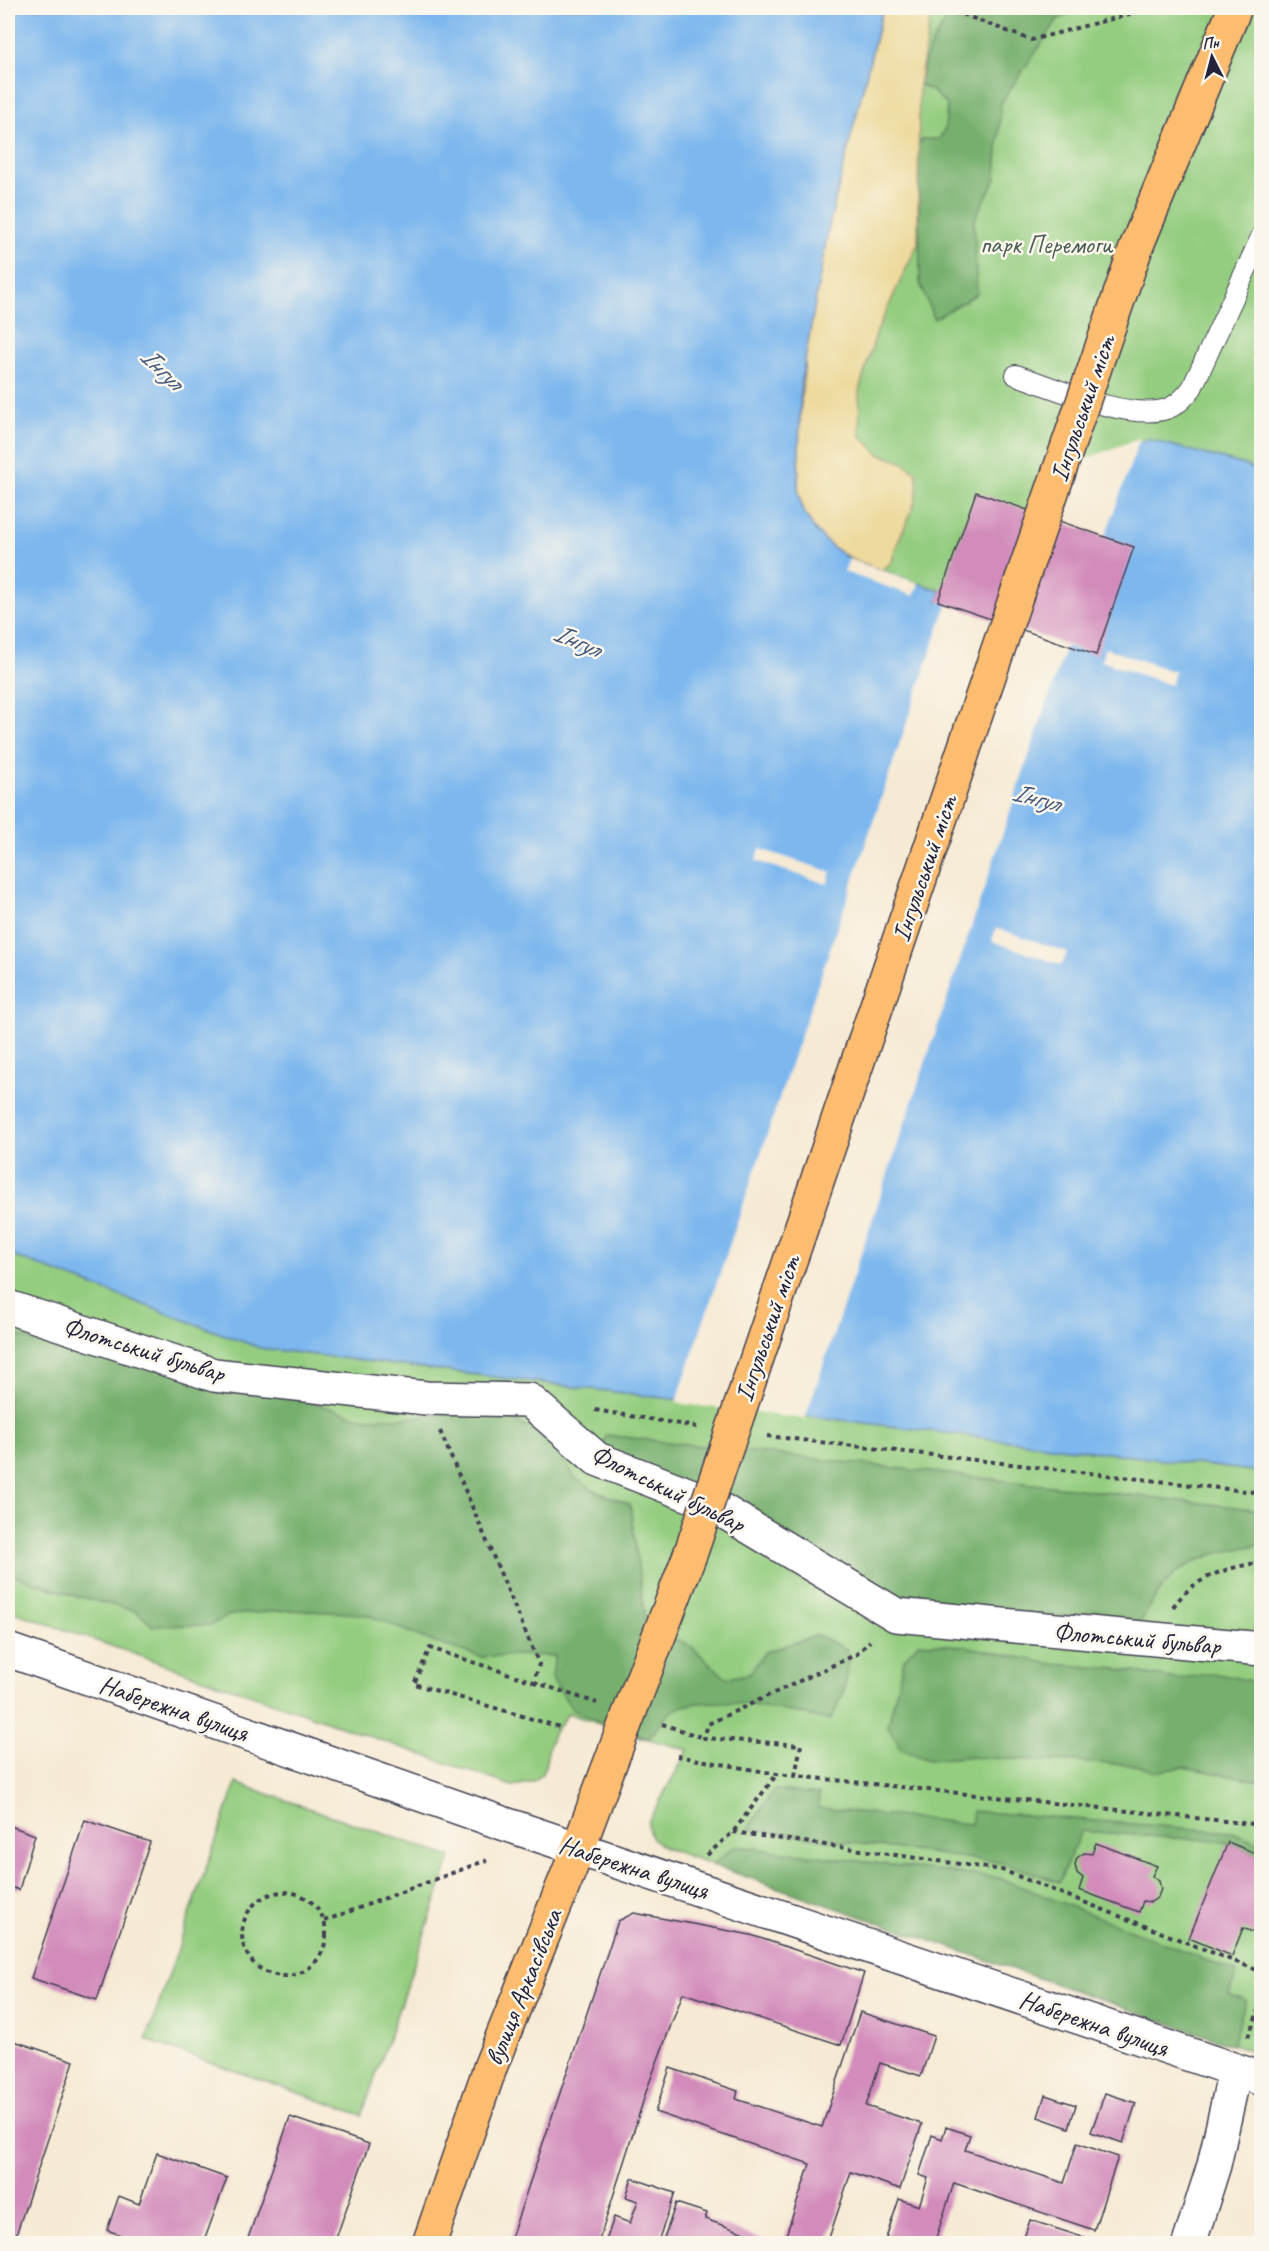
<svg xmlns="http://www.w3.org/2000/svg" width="1269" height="2251" font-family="Caveat,sans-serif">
<rect width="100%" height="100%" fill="#fbf7ec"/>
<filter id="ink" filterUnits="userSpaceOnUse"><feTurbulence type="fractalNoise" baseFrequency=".0167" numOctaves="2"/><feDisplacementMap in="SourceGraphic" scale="12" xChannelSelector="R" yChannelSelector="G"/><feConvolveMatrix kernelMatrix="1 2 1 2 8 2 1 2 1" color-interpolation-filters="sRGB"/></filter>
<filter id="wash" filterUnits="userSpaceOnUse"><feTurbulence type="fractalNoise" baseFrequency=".008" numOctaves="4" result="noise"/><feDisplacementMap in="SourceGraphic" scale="24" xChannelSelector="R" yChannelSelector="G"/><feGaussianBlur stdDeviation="1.35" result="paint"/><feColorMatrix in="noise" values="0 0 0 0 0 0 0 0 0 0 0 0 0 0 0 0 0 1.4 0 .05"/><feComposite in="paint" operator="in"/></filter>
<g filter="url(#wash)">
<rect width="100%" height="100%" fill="#f6ead4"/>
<g fill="#94cd80" stroke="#5b785e" stroke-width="1.5">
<path d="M883 8H1261V473L1245 465 1148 439 1032 511 938 601 941 591 849 559 801 382 829 225Z"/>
<path d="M8 1254 260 1348 1261 1472V2054L665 1848C653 1841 648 1836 648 1822L688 1750 622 1732 568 1713C564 1719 558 1726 554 1732 540 1762 556 1781 512 1786L8 1610Z"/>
<path d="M236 1783 451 1857 362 2115 146 2040Z"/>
</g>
<g fill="#77b06e" stroke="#4c6954" stroke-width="1.5">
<path d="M959 8H1082L1058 19 1001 103 996 178 974 220 977 294 934 319 920 283 918 144 923 139H939L945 129 947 105 932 91 919 85C924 55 937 28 959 8Z"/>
<path d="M8 1332 42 1344 61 1338 284 1394 363 1418H403L492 1409 554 1441 574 1477 597 1492 630 1504 645 1619 657 1630 691 1646 726 1678 749 1674 765 1652 818 1635 848 1650C849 1677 845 1697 830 1720 793 1713 700 1688 670 1713 662 1720 656 1730 649 1738L599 1722 572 1709 552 1678 555 1656 517 1655 482 1657 433 1642 368 1615 349 1613 289 1610 230 1615 211 1625 153 1626 136 1611 69 1594 8 1574Z"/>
<path d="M607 1435 1261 1510V1545C1227 1550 1186 1557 1163 1586 1154 1598 1147 1611 1140 1623L899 1602 602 1448Z"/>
<path d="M918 1643 964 1646 1052 1664 1118 1669 1178 1679 1214 1673 1261 1683V1781L1183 1767 1154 1772 1137 1765 965 1757 928 1760 901 1749 888 1726 904 1659Z"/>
<path d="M774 1790 819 1794 818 1808 971 1824 973 1811 1232 1832 1261 1843V1856L1228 1842 1081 1831 1059 1882 1003 1863 748 1829Z"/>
<path d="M735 1846 999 1878 1237 1972 1229 1994 1246 2001 1232 2045 712 1865Z"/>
</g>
<path fill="#eeda9e" stroke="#887e6c" stroke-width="1.5" d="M883 8H932L919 85 918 243 877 331 859 390 860 435 879 454 902 462 916 472C924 506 897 530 892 562L881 570C849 559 814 543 802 508 794 487 799 462 799 440 804 293 848 149 883 8Z"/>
<path fill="#7db7ee" stroke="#506c94" stroke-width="1.5" d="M8 8H883L829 225 801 382 798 488 802 508 814 529 829 544 849 559 941 591 938 601 1032 511 1102 454 1148 439 1245 465 1261 473V1472L260 1348 8 1254Z"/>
<g fill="#f6ead4">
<path d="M1140 438 1105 537 1134 547 1096 655 1066 646 805 1419 676 1403 947 604 938 601 942 589 1029 511 1040 477Z"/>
<path d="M849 559 919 583 914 596 844 572Z"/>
<path d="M1105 648 1175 672 1171 685 1101 661Z"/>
<path d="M760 849 831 872 827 884 756 861Z"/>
<path d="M996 928 1067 952 1062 965 992 941Z"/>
</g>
<g id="blocks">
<g fill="#d28bbb">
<path d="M976 492 1134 547 1096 655 938 601Z"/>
<path d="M85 1820 150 1842 97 2000 31 1978Z"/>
<path d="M8 1825 35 1835 19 1890 8 1886Z"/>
<path d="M1228 1842 1262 1856V1936L1243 1928 1232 1956 1189 1938Z"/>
<path d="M1096 1843 1157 1866 1152 1876 1159 1881 1161 1889 1158 1897 1151 1902 1143 1901 1139 1912 1079 1890 1083 1878 1077 1873 1075 1865 1077 1858 1084 1853 1092 1854Z"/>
<path d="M634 1913 751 1935 864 1973 841 2045 683 1993 647 2089 598 2244H509L618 1921Z"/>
<path d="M860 2012 934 2036 921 2076 880 2063 866 2106 922 2124 900 2189 851 2172 827 2244H783L810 2164 655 2112 670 2068 738 2091 736 2099 822 2127Z"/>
<path d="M8 2039 74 2061 13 2244H8Z"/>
<path d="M1105 2093 1136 2103 1123 2143 1091 2132Z"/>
<path d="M1045 2095 1076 2105 1069 2128 1038 2117Z"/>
<path d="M290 2117 369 2144 334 2244H246Z"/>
<path d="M946 2127 970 2135 965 2150 1064 2183 1077 2143 1118 2157 1094 2230 954 2183 934 2244H884L899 2199 919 2206 928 2178 919 2175 932 2135 942 2139Z"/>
<path d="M157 2153 227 2178 203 2244H145L107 2230 119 2196 139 2204Z"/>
<path d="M632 2178 675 2193 657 2244H605L614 2217 630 2223 638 2201 626 2197Z"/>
<path d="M676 2203 707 2213 705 2219 776 2244H662Z"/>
<path d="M1030 2220 1101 2243V2244H1022Z"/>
</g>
</g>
</g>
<g filter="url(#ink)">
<use href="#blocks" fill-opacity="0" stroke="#424052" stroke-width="1.5"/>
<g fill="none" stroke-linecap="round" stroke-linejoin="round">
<defs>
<path id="lane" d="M1016 375C1056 388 1123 419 1163 410 1176 407 1184 398 1192 388L1262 235"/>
<g id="street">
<path d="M8 1307 214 1375 426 1398 529 1400 597 1459 708 1502 896 1615 1262 1649"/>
<path d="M8 1650 505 1824 1262 2079"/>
<path d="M1189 2244 1214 2165 1235 2071"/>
</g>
<g id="highway">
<path d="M911 905 1021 582"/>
<path d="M429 2244 491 2065 578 1849 622 1732"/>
</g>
</defs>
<use href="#lane" stroke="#424052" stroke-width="22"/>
<use href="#street" stroke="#424052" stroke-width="36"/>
<use href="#highway" stroke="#424052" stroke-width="36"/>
<g stroke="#424052" stroke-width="4" stroke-dasharray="4.5 4.5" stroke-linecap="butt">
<path d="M946 8 1031 40 1153 8"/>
<path d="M595 1410 697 1427"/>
<path d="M440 1431 539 1664 534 1682 430 1648 414 1684 563 1728"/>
<path d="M767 1436 1262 1493"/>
<path d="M1173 1607C1195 1576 1226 1568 1262 1562"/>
<path d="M534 1682 597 1703"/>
<path d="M662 1724 704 1738"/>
<path d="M677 1756 777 1774 1262 1825"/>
<path d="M795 1776 801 1745 704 1738 708 1724 857 1654 870 1641"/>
<path d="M733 1832 1002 1870 1262 1972"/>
<path d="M707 1855 733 1832 777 1774"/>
<circle cx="284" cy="1934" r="42"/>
<path d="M324 1921 487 1860"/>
<path d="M1248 2037 1262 2002"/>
</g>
<use href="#lane" stroke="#fff" stroke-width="20"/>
<use href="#street" stroke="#fff" stroke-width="33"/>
<use href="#highway" stroke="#fcbd6f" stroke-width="33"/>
<defs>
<g id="highway-bridge">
<path d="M1021 582 1137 245 1235 8"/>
<path d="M622 1732 691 1552 911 905"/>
</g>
</defs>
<use href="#highway-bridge" stroke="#424052" stroke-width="36" stroke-linecap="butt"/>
<use href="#highway-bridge" stroke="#fcbd6f" stroke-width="33"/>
</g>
</g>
<g text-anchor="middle" stroke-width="5" stroke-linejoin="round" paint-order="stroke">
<g font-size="26" fill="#4a5e53" stroke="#fbf7ec">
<text x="1046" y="253">парк Перемоги</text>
</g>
<g font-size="26" fill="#22223b" stroke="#fbf7ec">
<text transform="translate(1082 408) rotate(-71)" y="9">Інгульський міст</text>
<text transform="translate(924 868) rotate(-71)" y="9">Інгульський міст</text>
<text transform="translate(767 1328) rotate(-71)" y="9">Інгульський міст</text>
<text transform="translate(144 1349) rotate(17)" y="9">Флотський бульвар</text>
<text transform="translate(668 1488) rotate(26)" y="9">Флотський бульвар</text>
<text transform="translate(1137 1638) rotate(5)" y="9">Флотський бульвар</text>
<text transform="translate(174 1708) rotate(19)" y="9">Набережна вулиця</text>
<text transform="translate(634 1867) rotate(18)" y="9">Набережна вулиця</text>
<text transform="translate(523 1987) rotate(-68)" y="9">вулиця Аркасівська</text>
<text transform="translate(1094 2023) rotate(19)" y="9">Набережна вулиця</text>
</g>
<g font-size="27" font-style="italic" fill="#42567a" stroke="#fbf7ec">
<text transform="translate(162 368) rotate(45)" y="9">Інгул</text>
<text transform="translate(577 640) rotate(24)" y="9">Інгул</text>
<text transform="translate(1036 797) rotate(16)" y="9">Інгул</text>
</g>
</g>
<rect width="1269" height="2251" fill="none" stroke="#fbf7ec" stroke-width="30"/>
<g transform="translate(1212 57) rotate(354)" stroke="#fbf7ec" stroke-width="4.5" paint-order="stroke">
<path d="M0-4.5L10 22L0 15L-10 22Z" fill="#22223b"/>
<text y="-9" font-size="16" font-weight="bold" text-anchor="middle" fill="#22223b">Пн</text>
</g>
</svg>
